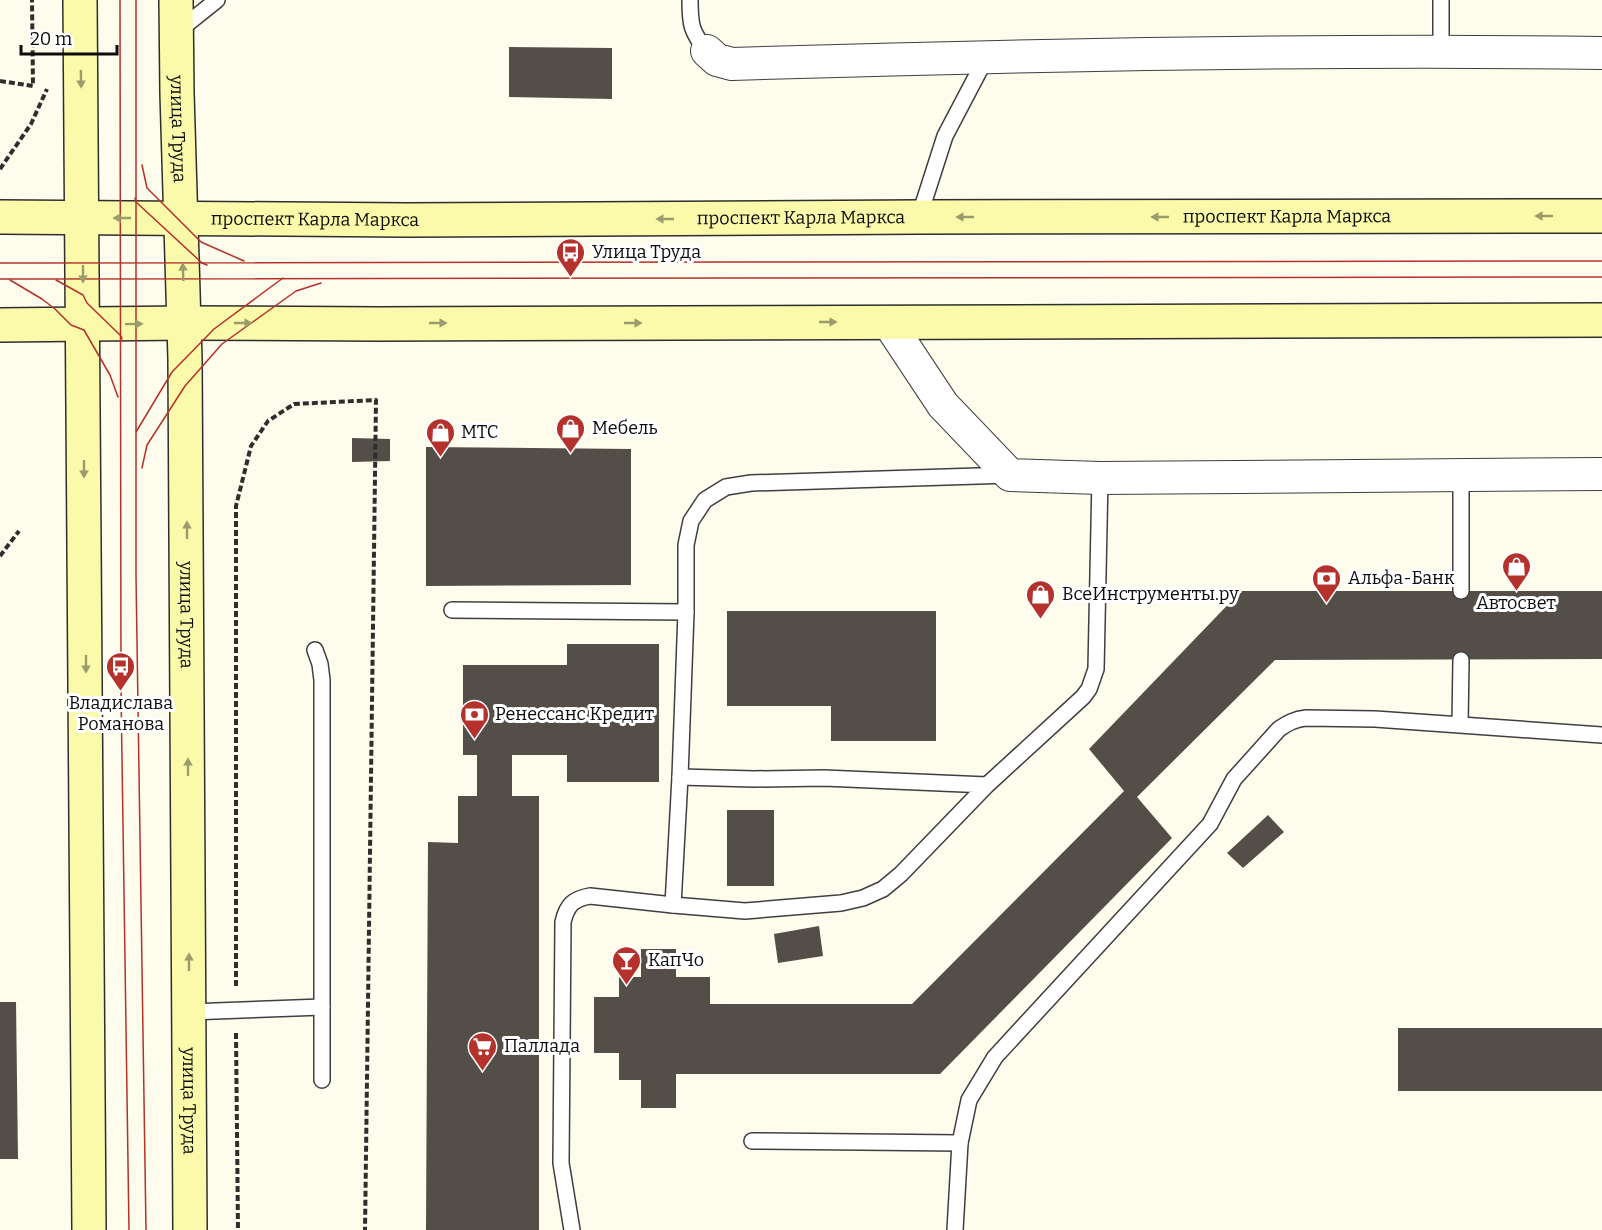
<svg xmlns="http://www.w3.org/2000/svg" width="1602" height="1230" font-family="Bitter,serif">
<rect width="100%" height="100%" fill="#fefcec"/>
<g fill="#544e49">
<path d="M509 47 612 48V99L509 97Z"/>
<path d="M352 438 390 439V461L352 462Z"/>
<path d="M426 447 631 449V585L426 586Z"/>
<path d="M1241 591H1602V659L1275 660 1137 797 1172 838 940 1074H676V1108H641V1080H619V1053H594V997H619V977H641V949H676V977H710V1004H912L1124 791 1089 749Z"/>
<path d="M727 611H936V741H831V706H727Z"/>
<path d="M567 644H659V782H567V755H512V796H539V1230H426L428 842 458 843V796H477V755H463V665H567Z"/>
<rect x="727" y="810" width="47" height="76"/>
<path d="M1268 815 1284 832 1243 868 1227 853Z"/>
<path d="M819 926 823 956 778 963 774 934Z"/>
<path d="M0 1002H16L18 1159H0Z"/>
<rect x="1398" y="1028" width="204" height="63"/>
</g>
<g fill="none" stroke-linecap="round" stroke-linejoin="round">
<defs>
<g id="service">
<path d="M690 0C690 24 691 32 707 51"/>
<path d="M1441 0V50"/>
<path d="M177 32 217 0"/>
<path d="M919 217 945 136 987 56"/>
<path d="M1461 474V591"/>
<path d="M452 610 686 612"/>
<path d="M315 650 320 664 322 680V1080"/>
<path d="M1460 724 1461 660"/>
<path d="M680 777 686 612V545L691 521 705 500 726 487 751 483 1010 475"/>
<path d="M987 785 901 874 883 889 863 898 841 903 745 911 673 905 680 777 754 779 824 778 987 785 1083 697 1089 689 1096 669 1100 478"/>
<path d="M189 1012 322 1007"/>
<path d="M752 1141 960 1143 969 1100 995 1057 1210 824 1234 779 1279 729C1288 723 1295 719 1306 718L1375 719 1602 735"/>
<path d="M572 1230 561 1163 563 922C567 905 573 899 590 896L673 905"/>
<path d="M955 1230 960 1143"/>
</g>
<g id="minor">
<path d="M707 51 717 60 732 64C1022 55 1312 49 1602 53"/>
<path d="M888 322 943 405 1010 475 1100 478 1602 474"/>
</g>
<g id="secondary">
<path d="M80 0 89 1230"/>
<path id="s1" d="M176 0 177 93 185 359 190 1230"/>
<path id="s2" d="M0 217 407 220 919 217 1602 216"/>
<path d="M0 325 185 323 378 324 1602 320"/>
</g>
</defs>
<use href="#service" stroke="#3f3f3f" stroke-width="18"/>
<use href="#minor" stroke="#3f3f3f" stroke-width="34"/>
<use href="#secondary" stroke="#2e2e2e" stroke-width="36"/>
<g stroke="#2e2e2e" stroke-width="4" stroke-dasharray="6 3" stroke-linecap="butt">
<path d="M0 81 33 86 32 0"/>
<path d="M0 169 31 124 47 89"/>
<path d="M0 556 19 531"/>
<path d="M236 986V506L251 446 268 421 294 404 376 400 365 1230"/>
<path d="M236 1033 238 1230"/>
</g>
<use href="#service" stroke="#fff" stroke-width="15"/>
<use href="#minor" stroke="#fff" stroke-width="32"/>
<use href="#secondary" stroke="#fbfaaa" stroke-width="33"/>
<g stroke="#b5312b" stroke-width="1.5">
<path d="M120 0 121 691 129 1230"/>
<path d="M136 0V576L146 1230"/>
<path d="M142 165 147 188 201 242 244 261"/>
<path d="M135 198 136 202 202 263 207 265"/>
<path d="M0 263 1602 261"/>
<path d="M0 279 1602 277"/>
<path d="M10 280 42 299 55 309 71 325 84 330 110 375 118 397"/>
<path d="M56 280 83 295 87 303 121 336 122 339"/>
<path d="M136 432 172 372 214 329 283 278"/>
<path d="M142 468 147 445 185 386 222 344 296 291 321 283"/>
</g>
</g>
<defs><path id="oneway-solid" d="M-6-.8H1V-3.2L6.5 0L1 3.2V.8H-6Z" transform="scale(1.5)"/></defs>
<g fill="#9b9b6b">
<use href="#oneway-solid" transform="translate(81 79) rotate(89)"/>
<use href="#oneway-solid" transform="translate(1544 216) rotate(180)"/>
<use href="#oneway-solid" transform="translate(965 217) rotate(180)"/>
<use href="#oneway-solid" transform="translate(1160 217) rotate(180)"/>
<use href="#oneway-solid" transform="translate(122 218) rotate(-180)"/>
<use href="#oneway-solid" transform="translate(665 219) rotate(180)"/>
<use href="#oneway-solid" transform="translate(183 272) rotate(-92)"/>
<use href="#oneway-solid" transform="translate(83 274) rotate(90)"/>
<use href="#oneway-solid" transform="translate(828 322)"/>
<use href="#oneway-solid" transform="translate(243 323)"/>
<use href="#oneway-solid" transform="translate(438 323)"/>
<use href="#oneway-solid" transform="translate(633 323)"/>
<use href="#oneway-solid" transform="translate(134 324) rotate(-1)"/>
<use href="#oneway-solid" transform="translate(84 469) rotate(90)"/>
<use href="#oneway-solid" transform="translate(187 530) rotate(-90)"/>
<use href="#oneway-solid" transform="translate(86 664) rotate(90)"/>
<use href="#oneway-solid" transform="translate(188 767) rotate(-90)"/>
<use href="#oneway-solid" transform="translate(189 962) rotate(-90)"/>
</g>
<defs>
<symbol id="bus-pin" viewBox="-11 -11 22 30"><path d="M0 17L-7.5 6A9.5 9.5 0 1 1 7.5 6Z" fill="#b5312b" stroke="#fff"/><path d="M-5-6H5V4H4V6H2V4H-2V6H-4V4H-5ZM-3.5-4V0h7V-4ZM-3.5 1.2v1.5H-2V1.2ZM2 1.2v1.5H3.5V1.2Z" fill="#fff"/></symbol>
<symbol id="shop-pin" viewBox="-11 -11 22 30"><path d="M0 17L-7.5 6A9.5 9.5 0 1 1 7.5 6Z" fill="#b5312b" stroke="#fff"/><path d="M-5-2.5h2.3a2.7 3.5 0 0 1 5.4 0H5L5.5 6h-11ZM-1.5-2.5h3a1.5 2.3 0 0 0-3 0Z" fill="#fff"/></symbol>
<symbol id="bank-pin" viewBox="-11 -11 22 30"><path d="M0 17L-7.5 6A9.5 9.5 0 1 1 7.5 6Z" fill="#b5312b" stroke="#fff"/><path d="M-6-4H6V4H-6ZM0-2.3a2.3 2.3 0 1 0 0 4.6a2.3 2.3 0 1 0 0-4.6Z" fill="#fff"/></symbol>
<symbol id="bar-pin" viewBox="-11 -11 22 30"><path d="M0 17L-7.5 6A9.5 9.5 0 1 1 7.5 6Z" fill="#b5312b" stroke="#fff"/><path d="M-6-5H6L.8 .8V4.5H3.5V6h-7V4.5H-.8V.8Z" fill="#fff"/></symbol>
<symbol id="supermarket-pin" viewBox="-11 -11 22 30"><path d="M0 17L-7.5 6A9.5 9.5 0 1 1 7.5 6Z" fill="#b5312b" stroke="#fff"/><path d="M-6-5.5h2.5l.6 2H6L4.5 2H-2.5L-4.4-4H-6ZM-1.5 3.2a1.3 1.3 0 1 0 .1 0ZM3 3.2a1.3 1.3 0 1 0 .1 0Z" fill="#fff"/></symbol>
</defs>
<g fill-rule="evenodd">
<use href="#bus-pin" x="554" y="236" width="33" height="45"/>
<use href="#shop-pin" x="554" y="412" width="33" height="45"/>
<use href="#shop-pin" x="424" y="416" width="33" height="45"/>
<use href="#shop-pin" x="1500" y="550" width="33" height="45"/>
<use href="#bank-pin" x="1310" y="562" width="33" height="45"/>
<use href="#shop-pin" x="1024" y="578" width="33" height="45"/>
<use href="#bus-pin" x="104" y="650" width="33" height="45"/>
<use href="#bank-pin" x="458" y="698" width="33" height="45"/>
<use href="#bar-pin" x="610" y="944" width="33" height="45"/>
<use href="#supermarket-pin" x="466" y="1030" width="33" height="45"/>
</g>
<g text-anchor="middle" stroke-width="6" stroke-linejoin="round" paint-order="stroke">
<g font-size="18" fill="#0c0c0c" stroke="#fff">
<text dy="6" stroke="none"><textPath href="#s1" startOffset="129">улица Труда</textPath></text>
<text dy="6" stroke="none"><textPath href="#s2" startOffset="1287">проспект Карла Маркса</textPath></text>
<text dy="6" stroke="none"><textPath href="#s2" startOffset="801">проспект Карла Маркса</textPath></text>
<text dy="6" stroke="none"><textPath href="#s2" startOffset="315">проспект Карла Маркса</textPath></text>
<text dy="6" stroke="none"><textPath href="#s1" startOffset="615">улица Труда</textPath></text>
<text dy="6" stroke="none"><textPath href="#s1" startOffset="1101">улица Труда</textPath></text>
</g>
<g font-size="18" fill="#0c0c0c" stroke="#fff" text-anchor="start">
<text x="592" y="258">Улица Труда</text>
<text x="592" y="434">Мебель</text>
<text x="461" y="438">МТС</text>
<text x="1348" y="584">Альфа-Банк</text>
<text x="1062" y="600">ВсеИнструменты.ру</text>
<text x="1516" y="609" text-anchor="middle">Автосвет</text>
<text x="121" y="709" text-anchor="middle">Владислава<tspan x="121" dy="21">Романова</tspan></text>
<text x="495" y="720">Ренессанс Кредит</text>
<text x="648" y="966">КапЧо</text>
<text x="504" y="1052">Паллада</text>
</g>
</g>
<path d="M21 45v9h96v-9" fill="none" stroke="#0c0c0c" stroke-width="3"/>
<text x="30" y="45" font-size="18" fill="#0c0c0c" stroke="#ffffff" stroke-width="4.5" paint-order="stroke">20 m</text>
</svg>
